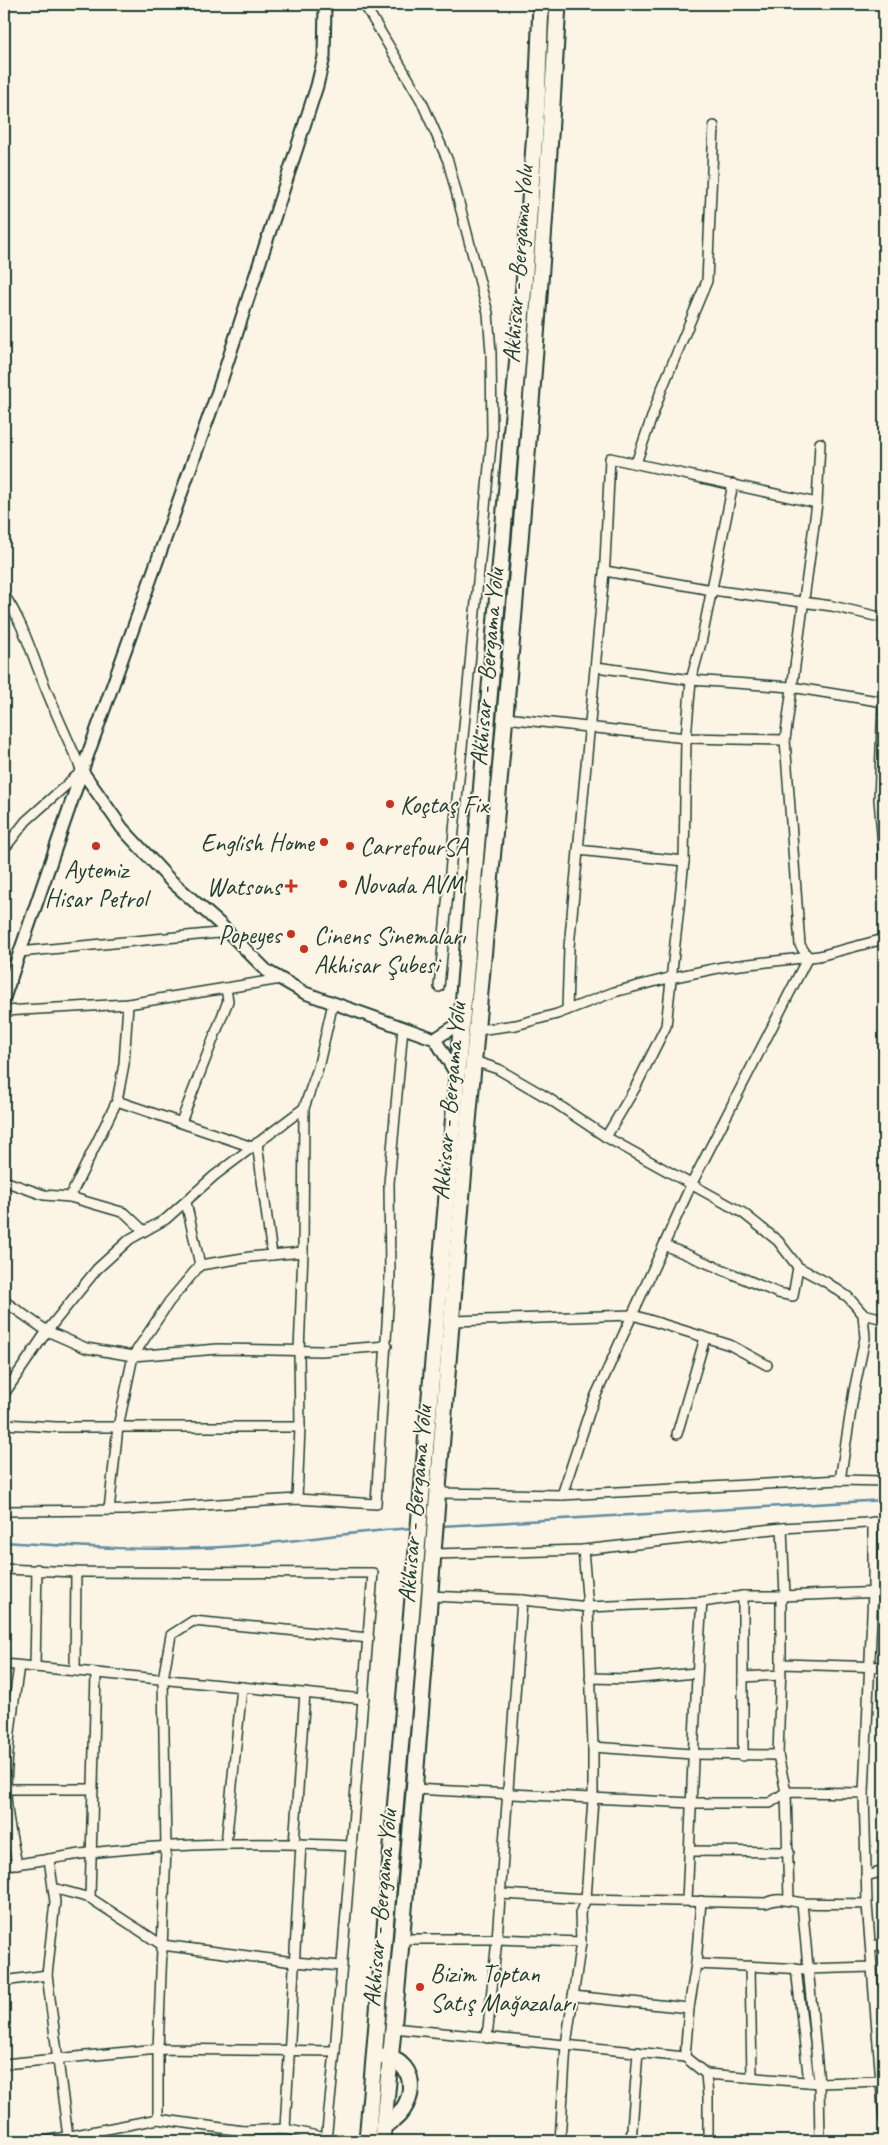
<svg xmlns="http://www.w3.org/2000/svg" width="888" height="2145" font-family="Caveat,sans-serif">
<rect width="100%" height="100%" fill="#fcf5e5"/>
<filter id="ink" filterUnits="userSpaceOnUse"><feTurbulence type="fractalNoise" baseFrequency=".02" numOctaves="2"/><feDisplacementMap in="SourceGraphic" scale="10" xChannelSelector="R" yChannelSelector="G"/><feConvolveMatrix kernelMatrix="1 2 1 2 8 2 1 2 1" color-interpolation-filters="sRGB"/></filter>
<g filter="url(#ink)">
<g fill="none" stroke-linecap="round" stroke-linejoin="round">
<g stroke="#608ca1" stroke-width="2.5">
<path d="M442 1526 884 1500"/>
<path d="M4 1542C81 1547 158 1552 236 1546 295 1542 354 1531 414 1528"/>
</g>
<defs>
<g id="minor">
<path d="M364 4 421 100 448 161 488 313 491 353 492 435 439 987"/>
<path d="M636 463 661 391 707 281 714 126"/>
<path d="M605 571 712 590 832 606 884 618"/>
<path d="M4 595C21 619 31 651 42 679 54 710 68 740 82 771L26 821 4 849"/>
<path d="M596 667 691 680 791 687 884 702"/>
<path d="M883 702 879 799 884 858"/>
<path d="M506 718 686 738 785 740"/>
<path d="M578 850 684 861"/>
<path d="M19 952 229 932"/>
<path d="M567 1010 569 947 605 562 610 458 817 503"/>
<path d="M4 1011 128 1004 281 979"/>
<path d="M478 1030 516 1025 557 1014 614 992 665 979 723 967 819 956 884 939"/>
<path d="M474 1061 498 1069 548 1098 606 1137 743 1213 778 1241 798 1267 826 1282 848 1297 863 1314 865 1338 854 1391 840 1480"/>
<path d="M117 1101 252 1147"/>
<path d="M181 1122 228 1001 226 988"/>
<path d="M606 1137 635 1088 666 1026 684 861 686 738 691 680 701 643 733 484"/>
<path d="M257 1143 272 1255"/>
<path d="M4 1181 44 1195 70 1197 117 1101 124 1064 128 1004"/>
<path d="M70 1197 125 1213 144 1231"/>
<path d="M186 1202 200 1265"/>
<path d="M664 1245 778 1293 793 1296 798 1267"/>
<path d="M4 1301 47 1331 86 1348 133 1356 218 1349 321 1351 387 1346"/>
<path d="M863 1314 884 1319"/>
<path d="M452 1321 633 1315 730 1345 767 1365"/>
<path d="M4 1394 47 1331 97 1269 130 1239 166 1219 214 1176 304 1108 318 1068 333 1003"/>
<path d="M4 1424 56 1427H300"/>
<path d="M677 1434 705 1338"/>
<path d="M438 1493 562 1495 840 1480 884 1481"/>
<path d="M562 1495 592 1404 691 1185 808 957 800 945 785 740 817 503 820 443"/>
<path d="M297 1499 300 1427 299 1351 303 1252 304 1108"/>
<path d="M109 1510 118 1427 133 1356 169 1302 200 1265 250 1257 303 1252"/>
<path d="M4 1511 125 1510 297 1499 376 1504 390 1275 389 1183 403 1028"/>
<path d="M873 1522V1592L864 1793 867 1904 884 2120"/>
<path d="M782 1528 785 1596"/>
<path d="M434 1554 583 1550 782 1528 884 1522"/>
<path d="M4 1569 76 1572 373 1573 335 2051 326 2141"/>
<path d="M430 1596 522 1600 588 1607 702 1602 743 1596H781L884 1592"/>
<path d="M743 1596V1756"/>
<path d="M781 1596V1664L778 1755 786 1792 789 1900"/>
<path d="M4 1664 364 1699"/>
<path d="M781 1664 884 1667"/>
<path d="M35 1667 37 1569"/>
<path d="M75 1671 76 1572"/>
<path d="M743 1677 781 1675"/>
<path d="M590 1678 629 1679 696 1673"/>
<path d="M593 1747 692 1754 778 1755"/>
<path d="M4 1789H93"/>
<path d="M413 1789 691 1803H770L786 1792 864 1793"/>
<path d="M226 1844 242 1687"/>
<path d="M294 1844 305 1693"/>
<path d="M690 1851 789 1852"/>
<path d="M49 1859 55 1902 47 1975 68 2137"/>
<path d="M17 1864C12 1839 6 1814 6 1788 7 1747 13 1707 19 1666"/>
<path d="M4 1865C33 1863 61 1856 90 1853 177 1843 265 1842 352 1846"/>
<path d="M866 1876 884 1871"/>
<path d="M53 1888 90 1898 162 1945 294 1962 342 1966"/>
<path d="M501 1894 586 1899 766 1903C778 1896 792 1902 804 1903 825 1904 846 1903 867 1904"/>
<path d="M90 1898 96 1673"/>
<path d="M687 1900C692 1801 694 1701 702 1602"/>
<path d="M701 1901 696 1964 689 2008 685 2057 706 2074 819 2083 884 2081"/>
<path d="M802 1903 819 2083 820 2141"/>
<path d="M400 1939H497L581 1942"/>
<path d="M871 1946 884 1944"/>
<path d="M696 1964 807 1969 872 1967"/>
<path d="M750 1966 752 2077"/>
<path d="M796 1968 809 2082"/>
<path d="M4 1981 47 1975"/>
<path d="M573 1996 689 2008"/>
<path d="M393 2028 685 2057"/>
<path d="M487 2038 497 1939 522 1600"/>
<path d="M4 2064 158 2049 335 2051"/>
<path d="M706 2074 708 2097V2141"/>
<path d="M158 2119V2049L166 1848 163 1679 171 1635 193 1621 369 1638"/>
<path d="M285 2129 301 1844"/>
<path d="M243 2131 244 2141"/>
<path d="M45 2141 158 2119 243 2131 285 2129 326 2138"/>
<path d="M560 2141 566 2045 581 1942 580 1913 586 1899 593 1799V1747L588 1607 583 1550"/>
<path d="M631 2141 638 2052"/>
</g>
<g id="tertiary">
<path d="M82 771 122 828 170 880 220 924 267 971 305 993 435 1039 456 1074"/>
<path d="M4 998 82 771 218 391 317 86 324 57 325 4"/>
<path d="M435 1039 460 1023"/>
</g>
<g id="primary">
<path d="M381 2056C424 2062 416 2112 383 2126"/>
<path d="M367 2141 524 285 537 103 541 4"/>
<path d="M382 2141C419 1784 440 1425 473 1067 506 713 538 359 558 4"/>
</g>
</defs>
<use href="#minor" stroke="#1f3d34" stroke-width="12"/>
<use href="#tertiary" stroke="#1f3d34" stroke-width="15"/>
<use href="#primary" stroke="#1f3d34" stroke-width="19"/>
<use href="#minor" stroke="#fcf5e5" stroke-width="9"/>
<use href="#tertiary" stroke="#fcf5e5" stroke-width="11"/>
<use href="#primary" stroke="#fcf5e5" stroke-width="15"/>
</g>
</g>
<g fill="#c8321e" stroke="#fcf5e5" stroke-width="2">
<circle cx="390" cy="804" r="5"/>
<circle cx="324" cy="842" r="5"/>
<circle cx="96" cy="846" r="5"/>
<circle cx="350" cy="846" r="5"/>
<circle cx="343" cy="884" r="5"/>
<path d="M288.5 878.5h5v5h5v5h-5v5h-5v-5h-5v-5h5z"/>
<circle cx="291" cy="934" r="5"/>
<circle cx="304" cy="949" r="5"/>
<circle cx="420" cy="1987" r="5"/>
</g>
<g text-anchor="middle" stroke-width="4" stroke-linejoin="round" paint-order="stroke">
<g font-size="25" fill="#1f3d34" stroke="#fcf5e5">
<text transform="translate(517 264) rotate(-86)" y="9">Akhisar - Bergama Yolu</text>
<text transform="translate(486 667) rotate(-85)" y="9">Akhisar - Bergama Yolu</text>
<text transform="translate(448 1101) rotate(-85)" y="9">Akhisar - Bergama Yolu</text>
<text transform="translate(414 1504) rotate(-85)" y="9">Akhisar - Bergama Yolu</text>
<text transform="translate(379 1908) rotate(-85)" y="9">Akhisar - Bergama Yolu</text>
</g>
<g font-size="25" fill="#1f3d34" stroke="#fcf5e5" text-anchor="start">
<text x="400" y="813">Koçtaş Fix</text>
<text x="314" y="851" text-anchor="end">English Home</text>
<text x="360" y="855">CarrefourSA</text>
<text x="96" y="878" text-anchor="middle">Aytemiz<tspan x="96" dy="29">Hisar Petrol</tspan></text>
<text x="353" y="893">Novada AVM</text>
<text x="281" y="895" text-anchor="end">Watsons</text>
<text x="281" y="943" text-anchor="end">Popeyes</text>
<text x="314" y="944">Cinens Sinemaları<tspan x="314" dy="29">Akhisar Şubesi</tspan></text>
<text x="430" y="1982">Bizim Toptan<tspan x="430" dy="29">Satış Mağazaları</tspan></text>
</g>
</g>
<rect width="888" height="2145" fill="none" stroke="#fcf5e5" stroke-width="20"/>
<rect x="10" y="10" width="868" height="2125" fill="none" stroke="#1f3d34" stroke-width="2" filter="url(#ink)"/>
</svg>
